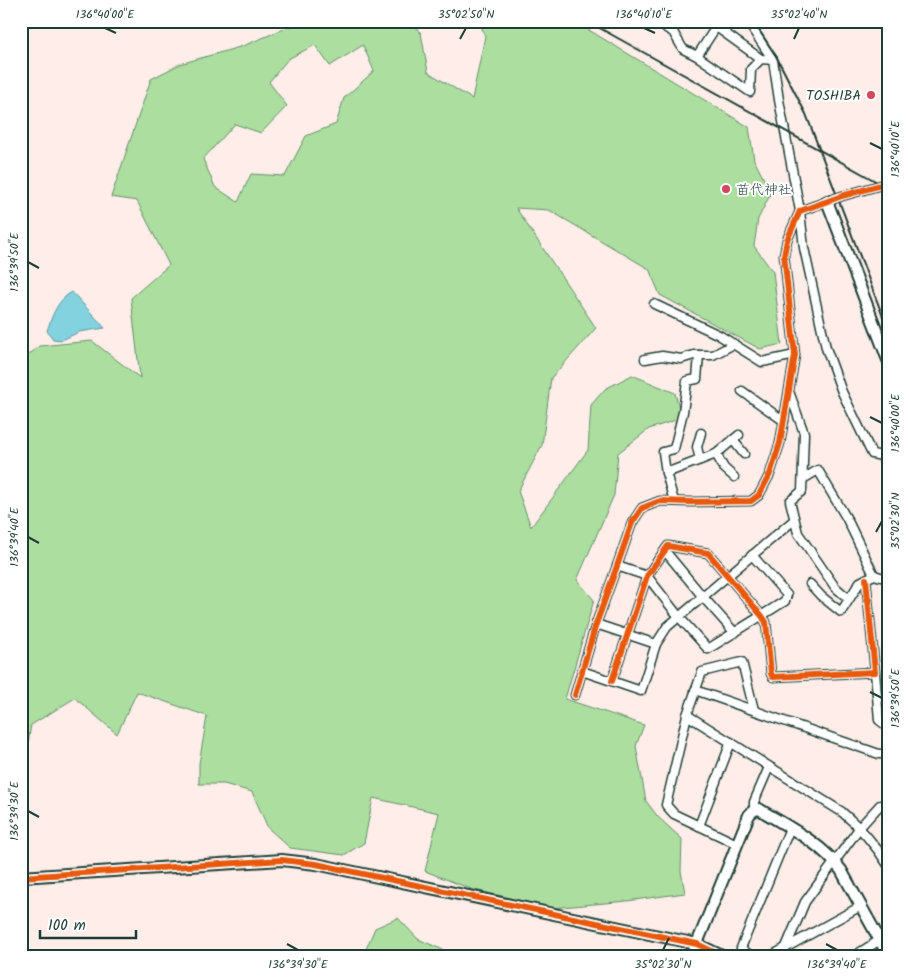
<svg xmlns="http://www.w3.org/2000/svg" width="909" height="977" font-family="Kalam,'Klee One',sans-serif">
<rect width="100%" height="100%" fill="#feede9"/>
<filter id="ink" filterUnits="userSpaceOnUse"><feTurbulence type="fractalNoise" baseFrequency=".02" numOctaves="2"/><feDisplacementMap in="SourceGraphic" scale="10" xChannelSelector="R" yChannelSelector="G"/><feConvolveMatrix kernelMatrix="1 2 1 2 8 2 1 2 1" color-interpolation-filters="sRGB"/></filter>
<g filter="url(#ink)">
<g fill="#abde9f" stroke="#658e6a" fill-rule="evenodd">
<path d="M303 21H411L421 33 428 72 472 99 485 36 479 21H574L749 127 754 160 765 181 770 195 758 219 754 246 773 272 782 344 760 349 660 295 649 269 549 210 516 208 596 328 551 378 542 445 518 491 531 527 588 450 591 405 605 389 632 375 675 393 682 418 649 429 618 453 614 495 577 580 594 600 565 699 644 725 636 746 646 801 658 817 682 839 681 871 685 893 627 901 551 908 471 889 425 871 439 813 373 798 364 843 344 855 290 848 268 828 252 792 224 784H199V764L207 716 137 692 117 734 75 698 31 725 28 744 21 745V362L39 346 92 341 140 378 131 298 169 265 137 201 111 197 151 79 180 64 243 46ZM315 45 330 66 363 45 374 71 344 98 336 124 306 136 285 176 251 174 238 202 215 187 203 159 235 124 261 133 287 106 269 82 288 59Z"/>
<path d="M398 918 418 939 457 956H363L375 928Z"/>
</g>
<path fill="#83d2e0" stroke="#5b969b" d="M72 292 105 328 79 332 62 340 53 339 47 331C52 316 57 300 72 292Z"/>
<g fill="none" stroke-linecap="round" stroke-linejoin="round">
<defs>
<g id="street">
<path d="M654 21 673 32 683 49 697 56 750 92 751 69 761 59"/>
<path d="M708 21 761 59 773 60 779 100 800 211 804 248 826 348 842 392 872 454 882 456 888 474"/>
<path d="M747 21 773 60"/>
<path d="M697 56 720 21"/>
<path d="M654 304 719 335 762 362 795 355"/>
<path d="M645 359 662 356 681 359 694 355H713L734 344"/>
<path d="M742 391 784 421"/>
<path d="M790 394 804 433 802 491 790 501 798 533 835 587 849 599"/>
<path d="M733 440 744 454"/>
<path d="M716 454 724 468 734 477"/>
<path d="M700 460 697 447 701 433"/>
<path d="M666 473 716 454 739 435"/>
<path d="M803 479 818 470 847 519 874 575"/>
<path d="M674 501 666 473 663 452 674 449 683 412 687 381 697 379 699 355"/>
<path d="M665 551 703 597 735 633"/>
<path d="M617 566 647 576 679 617 708 649 785 601 787 595 752 555"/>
<path d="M810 584 821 596 841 612 860 582 874 575 888 579"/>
<path d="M596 624 656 644"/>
<path d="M582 671 641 691 656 644 667 627 794 520"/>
<path d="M875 672 879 720 888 727"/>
<path d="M612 681 647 576 668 546 708 553 762 616 766 622 771 674 773 677 875 672 866 579"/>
<path d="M695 690 879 754H888"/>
<path d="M575 695 596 624 617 566 632 523 642 508 660 501 689 502 751 501 759 495 770 474 780 443 795 355 784 255 787 240 800 211 842 196 888 183"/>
<path d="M687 715 842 812C861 828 875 844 888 865"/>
<path d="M754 810V802L769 767"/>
<path d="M699 826 731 742"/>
<path d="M737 844 674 814 666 805 687 715 702 672 742 662 754 710"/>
<path d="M786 947 805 902 860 827 880 805H888"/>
<path d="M751 956 741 948 790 828"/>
<path d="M771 956 861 906"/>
<path d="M854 956 880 940"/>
</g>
<g id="secondary">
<path d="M827 201 888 360"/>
<path d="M21 877 282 860 316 864 697 944 722 956"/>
<path d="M692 956 749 815 754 810 759 809C788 827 820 842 841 870L888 955"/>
</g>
</defs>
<use href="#street" stroke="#1f3d34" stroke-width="11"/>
<use href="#secondary" stroke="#1f3d34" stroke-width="14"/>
<use href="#street" stroke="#fff" stroke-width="8"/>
<use href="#secondary" stroke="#fff" stroke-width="10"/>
<g stroke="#1f3d34" stroke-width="2">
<path d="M587 21 888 188"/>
<path d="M753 21 776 56 806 114 888 330"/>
</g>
<defs>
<g id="cycleway">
<path d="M612 681 647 576 668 546 708 553 762 616 766 622 771 674 773 677 875 672 866 579"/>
<path d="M575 695 596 624 617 566 632 523 642 508 660 501 689 502 751 501 759 495 770 474 780 443 795 355 784 255 787 240 800 211 842 196 888 183"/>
<path d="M21 877 282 860 316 864 697 944 722 956"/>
</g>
</defs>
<use href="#cycleway" stroke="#fff" stroke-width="9"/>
<use href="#cycleway" stroke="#e8590c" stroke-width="6"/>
</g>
</g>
<path fill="none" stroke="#1f3d34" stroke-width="2" d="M105 28 116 33M644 28 655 33M460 39 466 28M794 39 799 28M870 143 882 149M28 262 39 268M870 417 882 423M876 532 882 521M28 537 39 543M870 692 882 698M28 811 39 817M287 944 298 950M826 944 837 950M663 950 669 938"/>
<g fill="#d1495b" stroke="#fff" stroke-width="2">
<circle cx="871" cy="95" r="5"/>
<circle cx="726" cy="189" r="5"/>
</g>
<g text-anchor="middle" stroke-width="4" stroke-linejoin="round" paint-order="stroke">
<g font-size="14" fill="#1f3d34" stroke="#fff" text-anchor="end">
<text x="861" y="100">TOSHIBA</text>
<text x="736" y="194" text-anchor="start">苗代神社</text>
</g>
</g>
<rect width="909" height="977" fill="none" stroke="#fff" stroke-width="55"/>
<path d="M40 930v8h96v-8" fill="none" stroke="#1f3d34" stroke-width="2.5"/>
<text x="48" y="930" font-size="15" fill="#1f3d34" stroke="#ffffff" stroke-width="4" paint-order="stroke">100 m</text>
<rect x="28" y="28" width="854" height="922" fill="none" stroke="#1f3d34" stroke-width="2"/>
<g font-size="12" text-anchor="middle" fill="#1f3d34">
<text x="105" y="18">136°40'00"E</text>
<text x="466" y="18">35°02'50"N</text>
<text x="644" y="18">136°40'10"E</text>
<text x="799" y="18">35°02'40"N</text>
<text transform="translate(895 149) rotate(-90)" y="4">136°40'10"E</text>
<text transform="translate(14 262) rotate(-90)" y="4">136°39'50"E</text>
<text transform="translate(895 423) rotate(-90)" y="4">136°40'00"E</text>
<text transform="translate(895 521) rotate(-90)" y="4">35°02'30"N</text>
<text transform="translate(14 537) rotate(-90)" y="4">136°39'40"E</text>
<text transform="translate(895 698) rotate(-90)" y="4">136°39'50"E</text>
<text transform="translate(14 811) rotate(-90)" y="4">136°39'30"E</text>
<text x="298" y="968">136°39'30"E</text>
<text x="663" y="968">35°02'30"N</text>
<text x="837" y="968">136°39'40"E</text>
</g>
</svg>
